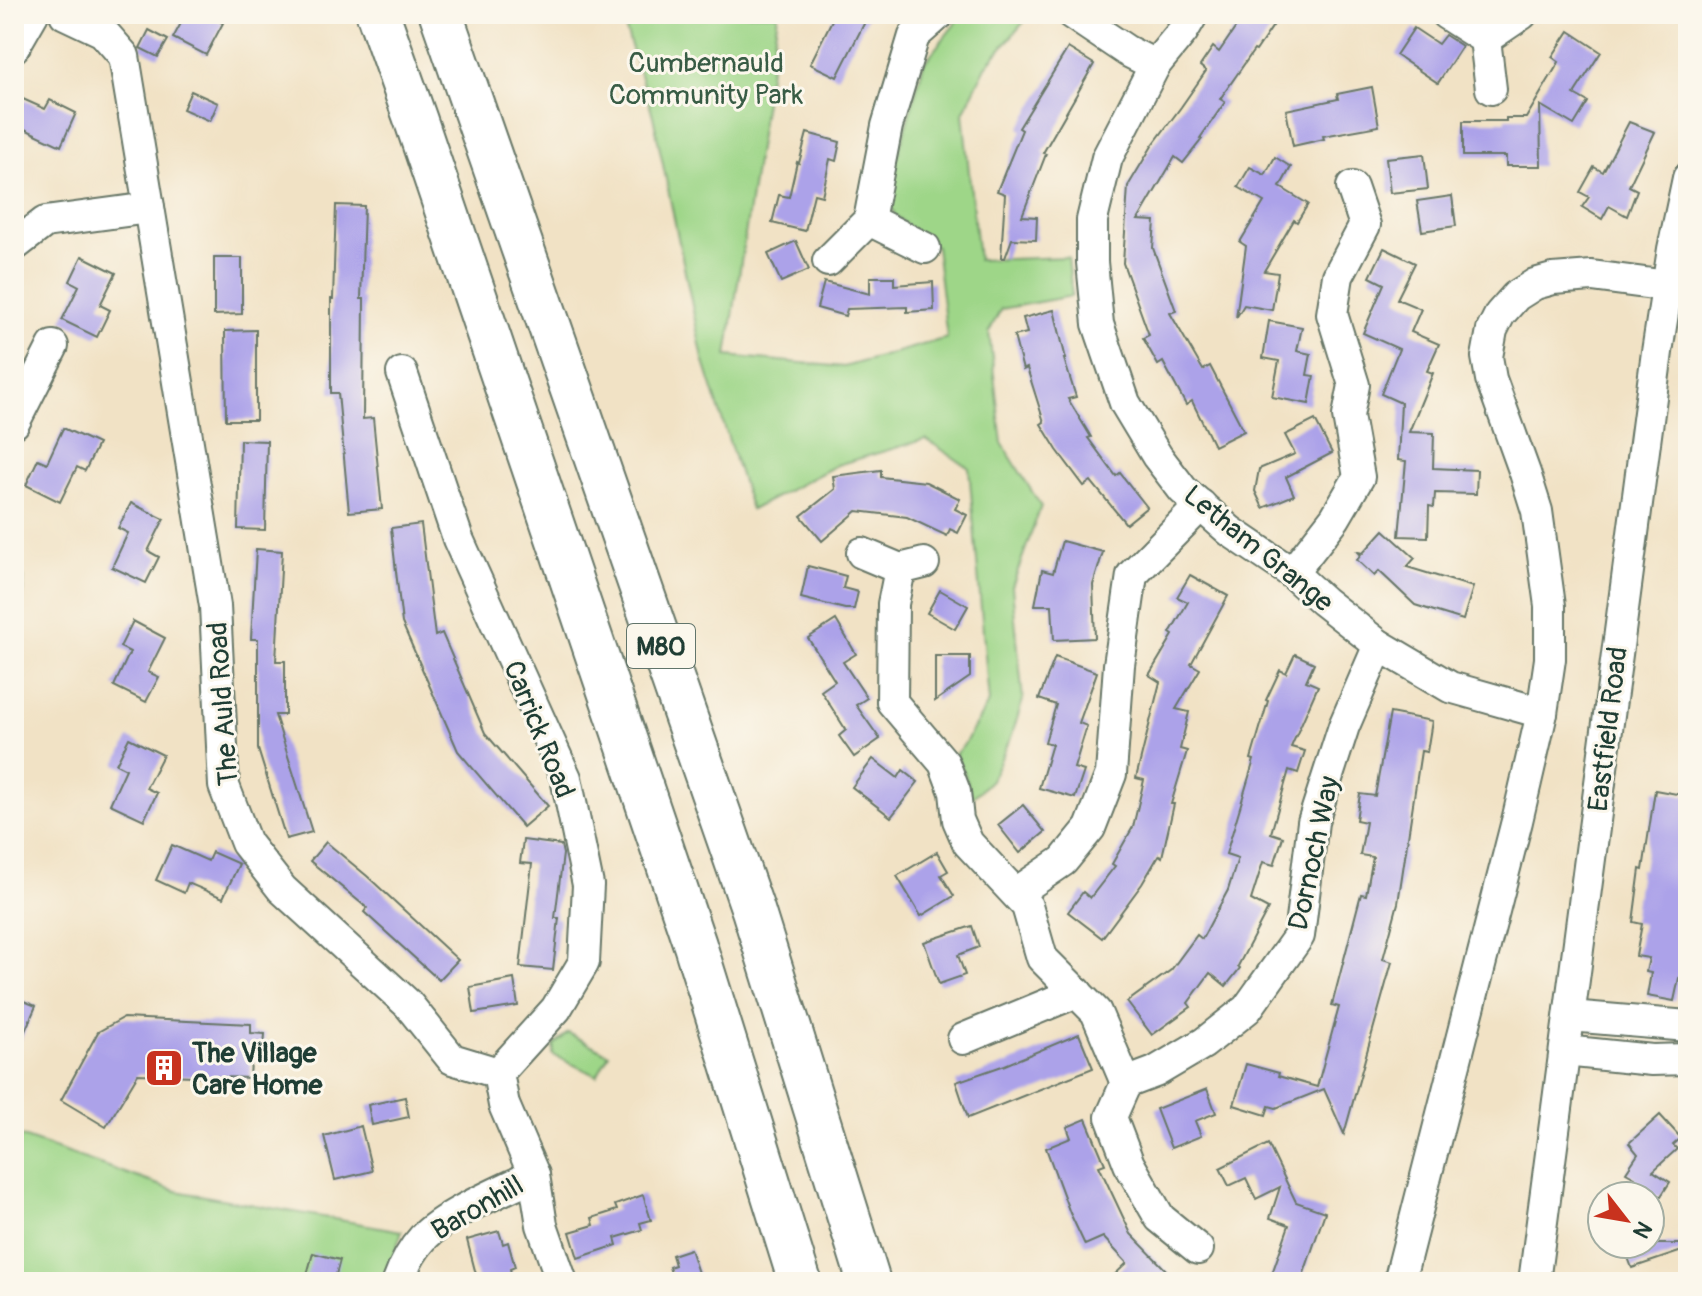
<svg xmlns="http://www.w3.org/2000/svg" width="1702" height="1296" font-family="Pangolin,sans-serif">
<rect width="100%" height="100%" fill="#fbf7ec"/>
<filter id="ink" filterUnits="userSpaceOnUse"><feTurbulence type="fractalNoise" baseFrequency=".0125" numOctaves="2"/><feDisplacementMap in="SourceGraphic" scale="16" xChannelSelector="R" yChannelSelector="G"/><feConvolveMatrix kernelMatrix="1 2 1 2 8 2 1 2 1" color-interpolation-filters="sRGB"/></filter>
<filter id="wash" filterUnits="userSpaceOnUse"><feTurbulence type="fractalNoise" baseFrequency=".006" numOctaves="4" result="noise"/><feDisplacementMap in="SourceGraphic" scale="32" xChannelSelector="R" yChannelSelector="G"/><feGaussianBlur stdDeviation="1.8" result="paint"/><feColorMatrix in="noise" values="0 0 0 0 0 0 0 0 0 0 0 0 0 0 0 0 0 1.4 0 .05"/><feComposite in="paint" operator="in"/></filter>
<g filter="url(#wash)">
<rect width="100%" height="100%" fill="#f1e2c5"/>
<g fill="#9ed688" stroke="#5e8a5e" stroke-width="2">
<path d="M621 14H778L727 356 844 367 947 338 936 247 895 216 887 193 924 63 963 14 1030 15 986 66 963 113 978 260 1068 257 1072 296 1001 309 989 332 1002 443 1041 506 1012 587 1023 700 1012 735 991 780 971 799 964 772 955 754 963 746 989 702 969 468 926 439 837 465 751 510 703 359 653 116Z"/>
<path d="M14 577 24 578 14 711Z"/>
<path d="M568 1033 609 1054 597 1076 553 1055 554 1045Z"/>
<path d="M14 1134 176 1191 402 1231 385 1282H14Z"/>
</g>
<g id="blocks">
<g fill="#aca2e9">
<path d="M186 14H205L223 23 206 55 173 38Z"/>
<path d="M835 14H869L837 77 810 64Z"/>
<path d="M1245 14H1281L1256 51 1254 50 1220 99 1225 102 1200 138 1202 139 1183 163 1175 157 1138 220 1155 221 1153 248 1176 311 1170 313 1203 370 1210 366 1244 431 1214 446 1192 401 1186 405 1163 362 1158 365 1143 338 1149 335 1123 263 1128 186 1152 146 1181 107 1206 71 1200 66 1213 47 1219 52Z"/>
<path d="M1414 28 1438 44 1445 35 1462 46 1438 83 1396 55Z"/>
<path d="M149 30 168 40 158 57 140 48Z"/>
<path d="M1569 31 1601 52 1574 94 1588 102 1574 125 1540 105 1541 166H1506V156H1463V121H1506V118H1526L1559 62 1552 57Z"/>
<path d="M1068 48 1094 64 1043 153 1046 154 1022 216 1037 217 1036 240 1012 239 1005 258H1001L1005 194 997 191 1022 130 1019 128Z"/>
<path d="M1372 87 1379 126 1323 136 1324 139 1293 146 1286 110 1338 99 1337 94Z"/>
<path d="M191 91 218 103 210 121 183 109Z"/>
<path d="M14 95 45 109 50 100 76 113 61 146 14 124Z"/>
<path d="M1629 122 1655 132 1629 186 1637 190 1627 216 1609 206 1602 219 1582 207 1589 197 1580 192 1594 167 1603 172Z"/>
<path d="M807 133 840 142 836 161 830 159 822 196 814 194 805 231 772 223 779 195 789 197 797 162 799 163Z"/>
<path d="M1424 154 1428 189 1390 193 1386 158Z"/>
<path d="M1275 157 1291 167 1280 187 1308 204 1297 222 1294 220 1264 271 1278 273 1272 310 1244 305 1236 318 1246 246 1240 242 1264 202 1238 187 1250 167 1265 175Z"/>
<path d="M1452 196 1456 226 1422 231 1417 201Z"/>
<path d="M336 205 364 206 361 299H364L363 419 373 418 382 509 349 512 338 393H331V299H333Z"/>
<path d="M796 241 809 270 781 282 768 254Z"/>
<path d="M1384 248 1415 263 1397 299 1421 309 1411 332 1439 344 1427 371 1433 373 1409 432 1434 433 1433 468 1477 470 1476 494 1435 493 1434 507 1429 506 1428 537 1399 536 1406 461 1398 460 1401 403 1381 394 1399 349 1363 333 1384 284 1370 277Z"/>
<path d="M82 256 116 273 100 305 110 310 97 337 62 320 79 286 70 281Z"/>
<path d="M214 258H242V314L214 315Z"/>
<path d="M870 277H894V285L933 282 934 310 907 312V307L847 309 845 316 817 308 824 282 870 294Z"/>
<path d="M1054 310 1066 359H1064L1076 397 1068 399 1091 437 1088 438 1116 476 1120 473 1147 507 1126 524 1091 481 1084 486 1057 450 1041 424 1044 422 1027 368 1023 370 1014 336 1027 333 1023 318Z"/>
<path d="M1269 321 1302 327 1297 351 1311 354 1307 375 1314 376 1309 404 1272 397 1279 361 1263 358Z"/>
<path d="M256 330V420H226L225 331Z"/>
<path d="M1315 420 1332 453 1286 477 1294 495 1263 508 1255 491 1259 469 1295 454 1285 435Z"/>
<path d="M63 428 98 444 85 471 77 467 60 502 26 485 38 459 47 463Z"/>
<path d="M240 440 267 441 265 530 238 529Z"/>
<path d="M881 470V477L926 482 960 499 955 509 967 515 958 533 950 529 947 536 907 517 857 511 822 541 801 516 835 489 833 476Z"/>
<path d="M131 503 164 519 148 551 159 557 146 583 112 567 128 533 118 528Z"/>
<path d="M421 524 435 636 442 633 485 733 548 806 523 827 458 751 402 623 391 528Z"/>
<path d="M1384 530 1415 558 1407 567 1473 587 1463 620 1415 605 1379 571 1374 576 1357 560 1361 555 1358 552 1363 553Z"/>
<path d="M1062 541 1103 552 1093 585 1095 638 1054 640 1052 605H1035L1042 570 1053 573Z"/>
<path d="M256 549 282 551 276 661H285V715H275L312 832 286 839 258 749V639H251Z"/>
<path d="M808 566 846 576 843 588 858 592 854 609H845L801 598Z"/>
<path d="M1190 575 1228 596 1191 664 1200 669 1176 709 1189 712 1180 749 1187 751 1171 804H1174L1162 857 1159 855 1142 884 1102 938 1068 912 1083 892 1090 898 1115 866 1112 864 1133 827 1144 780 1136 778 1160 682 1149 675 1173 635 1170 633 1188 602 1177 597Z"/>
<path d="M940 590 968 606 955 629 927 613Z"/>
<path d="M836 620 856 654 843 662 867 698 856 705 880 739 854 757 839 736 846 730 821 691 835 681 808 638Z"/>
<path d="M133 621 165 638 148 672 159 677 146 702 114 686 130 652 120 647Z"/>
<path d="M1295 654 1314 663 1306 681 1318 686 1291 747 1305 751 1298 773 1289 770 1271 833 1283 837 1274 865 1263 862 1251 900 1268 909 1238 966 1240 968 1226 986 1210 973 1188 1003 1191 1007 1152 1035 1127 1002 1171 970 1197 935 1202 939 1228 890 1238 858 1226 854 1254 760 1251 759 1268 701 1266 700 1280 670 1286 673Z"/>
<path d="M935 656H970V677L935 701Z"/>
<path d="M1055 657 1097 672 1079 723 1087 726 1074 768 1084 771 1075 798 1039 788 1052 744 1045 742 1056 705 1039 699Z"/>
<path d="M1390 713 1432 721 1427 752 1421 751 1398 903 1383 959 1392 962 1344 1134 1324 1089 1276 1108 1269 1106 1266 1115 1234 1105 1246 1064 1279 1073 1278 1076 1317 1087 1339 1007 1332 1005 1361 894 1366 895 1373 857 1360 855 1366 822 1356 820 1360 794 1375 796Z"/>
<path d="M129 738 163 755 146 788 157 793 144 820 110 804 126 769 116 764Z"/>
<path d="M873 759 898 778 903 770 918 782 891 817 852 787Z"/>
<path d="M1655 790 1688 796V952L1683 979 1679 978 1674 1001 1647 996 1651 973 1646 972 1649 958 1636 956 1642 924 1633 922 1640 869 1643 870Z"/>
<path d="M1023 805 1045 832 1020 853 998 825Z"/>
<path d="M523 840 561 845 563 854 555 918H559L553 970 520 967 532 864 520 863Z"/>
<path d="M326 842 367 876 458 960 439 980 364 912 367 908 310 861Z"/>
<path d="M172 845 208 861 212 852 239 864 223 898 188 883 184 893 156 880Z"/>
<path d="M937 852 948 871 941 875 954 896 921 916 897 876Z"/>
<path d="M972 926 979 947 958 955 965 975 939 984 924 942Z"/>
<path d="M514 979 518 1006 474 1013 470 987Z"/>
<path d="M14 997 36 1006 14 1056Z"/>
<path d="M123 1018 251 1024V1033L265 1034 263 1061H251L250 1078 138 1074 106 1127 61 1100 98 1032Z"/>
<path d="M1079 1034 1093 1068 968 1118 956 1082 1005 1065Z"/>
<path d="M1207 1089 1216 1113 1195 1121 1201 1136 1171 1148 1156 1109Z"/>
<path d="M405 1097 409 1117 372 1125 368 1105Z"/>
<path d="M1660 1115 1681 1138 1673 1145 1677 1149 1653 1171 1670 1182 1661 1196H1622L1635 1177 1626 1172 1638 1154 1629 1143Z"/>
<path d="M1086 1119 1105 1164 1099 1166 1131 1234 1169 1273 1159 1282H1107L1127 1263 1103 1237 1085 1245 1070 1213 1046 1148 1071 1138 1067 1127Z"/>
<path d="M361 1126 372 1171 335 1180 324 1136Z"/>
<path d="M1268 1144 1296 1202 1325 1212 1301 1282H1269L1289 1225 1270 1218 1280 1187 1256 1199 1246 1178 1229 1186 1220 1168Z"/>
<path d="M643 1195 651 1220 640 1223 642 1230 615 1238 617 1245 578 1258 570 1232 594 1225 592 1218 617 1210 615 1205Z"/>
<path d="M499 1231 503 1244 508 1242 515 1267 510 1269 512 1277 497 1282H478L467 1240Z"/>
<path d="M1623 1244H1688V1249L1632 1268Z"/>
<path d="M690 1249 701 1282H674L669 1267 675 1265 672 1255Z"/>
<path d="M313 1253 340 1260 334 1282H305Z"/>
</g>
</g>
</g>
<g filter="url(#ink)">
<use href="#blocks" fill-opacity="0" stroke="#687767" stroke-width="2"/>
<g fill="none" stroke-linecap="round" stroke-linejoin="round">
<defs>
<g id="minor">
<path d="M65 14 103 32 124 56 215 606 224 786 246 843 282 889 408 1004 452 1059 498 1073 504 1105 534 1175 542 1225 562 1282"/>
<path d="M1072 14 1127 51 1155 65"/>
<path d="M1193 14 1183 31 1155 65 1107 158 1092 220V262L1098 324 1125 403 1157 456 1183 490 1230 531 1292 573 1323 601 1379 645 1450 687 1542 713"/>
<path d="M1446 14 1485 39 1491 89"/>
<path d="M1485 39 1522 14"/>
<path d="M14 47 33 14"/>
<path d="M869 220 925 248"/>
<path d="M14 246 45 222 149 208"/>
<path d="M828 261 869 220 887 126 914 36 939 14"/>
<path d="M402 373 458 539 566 778 588 885 584 962 556 1009 498 1073"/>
<path d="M14 423 53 346"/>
<path d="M862 553 900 569 924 563"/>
<path d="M900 569 893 604 892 702 944 763 955 792 958 820 968 843 1027 906 1042 958 1096 1012 1126 1083"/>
<path d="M1292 573 1335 518 1359 477 1348 416 1354 385 1332 314 1338 276 1365 225 1352 187"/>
<path d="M1016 893 1063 861 1090 828 1111 774 1119 665 1132 575 1201 505"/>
<path d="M1570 1016 1688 1026"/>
<path d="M963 1039 1077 992"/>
<path d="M1565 1051 1652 1060 1688 1059"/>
<path d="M1198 1249 1160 1218 1129 1164 1111 1117 1126 1083 1155 1072 1204 1043 1247 1009 1299 936 1313 822 1344 726 1379 645"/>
<path d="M398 1282C404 1265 411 1251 423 1238 445 1214 504 1190 534 1175"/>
<path d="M1399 1282 1517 821 1542 713 1550 659V606L1537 511 1525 473 1491 379 1487 357 1492 330 1500 314 1516 296 1535 284 1553 279 1592 276 1668 286"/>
<path d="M1534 1282 1657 352 1673 249 1688 178"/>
</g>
<g id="highway">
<path d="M378 14 416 121 695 945 800 1282"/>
<path d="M441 14 753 910 869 1282"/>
</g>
</defs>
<use href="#minor" stroke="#687767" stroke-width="34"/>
<use href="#highway" stroke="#687767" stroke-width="46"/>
<use href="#minor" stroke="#fff" stroke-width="30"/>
<use href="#highway" stroke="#fff" stroke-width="42"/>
</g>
</g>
<defs>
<symbol id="building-square" viewBox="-11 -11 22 22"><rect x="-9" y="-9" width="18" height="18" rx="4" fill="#c8321e" stroke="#fbf7ec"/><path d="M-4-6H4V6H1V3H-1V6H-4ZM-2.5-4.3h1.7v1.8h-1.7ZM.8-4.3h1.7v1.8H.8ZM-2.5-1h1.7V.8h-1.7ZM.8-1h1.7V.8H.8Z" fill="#fff"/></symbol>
</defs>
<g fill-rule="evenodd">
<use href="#building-square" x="142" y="1046" width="44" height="44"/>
</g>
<g text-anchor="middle" stroke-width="6" stroke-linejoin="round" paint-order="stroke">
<rect fill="#fbf7ec" stroke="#61756b" stroke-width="2" x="627" y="624" width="68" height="44" rx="6"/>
<g font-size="26" font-weight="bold" fill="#1f3d34">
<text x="661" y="655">M80</text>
</g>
<g font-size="28" fill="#385c45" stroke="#fbf7ec">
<text x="706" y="72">Cumbernauld<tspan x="706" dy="32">Community Park</tspan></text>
</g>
<g font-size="28" fill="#1f3d34" stroke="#fbf7ec">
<text transform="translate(1259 548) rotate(39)" y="10">Letham Grange</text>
<text transform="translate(222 704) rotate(-94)" y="10">The Auld Road</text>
<text transform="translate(540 729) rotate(68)" y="10">Carrick Road</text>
<text transform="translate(1607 729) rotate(-83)" y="10">Eastfield Road</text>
<text transform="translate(1313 853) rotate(-78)" y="10">Dornoch Way</text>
<text transform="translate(477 1207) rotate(-30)" y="10">Baronhill</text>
</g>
<g font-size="28" font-weight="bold" fill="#1f3d34" stroke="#fbf7ec" text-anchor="start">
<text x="192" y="1062">The Village<tspan x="192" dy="32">Care Home</tspan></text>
</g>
</g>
<rect width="1702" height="1296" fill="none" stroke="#fbf7ec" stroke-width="48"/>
<g transform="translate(1626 1220) rotate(121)"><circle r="38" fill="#fbf7ec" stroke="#a3ada2" stroke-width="2"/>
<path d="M0-6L14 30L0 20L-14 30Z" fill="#c8321e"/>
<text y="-12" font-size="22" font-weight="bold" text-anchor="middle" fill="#1f3d34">N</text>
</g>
</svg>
